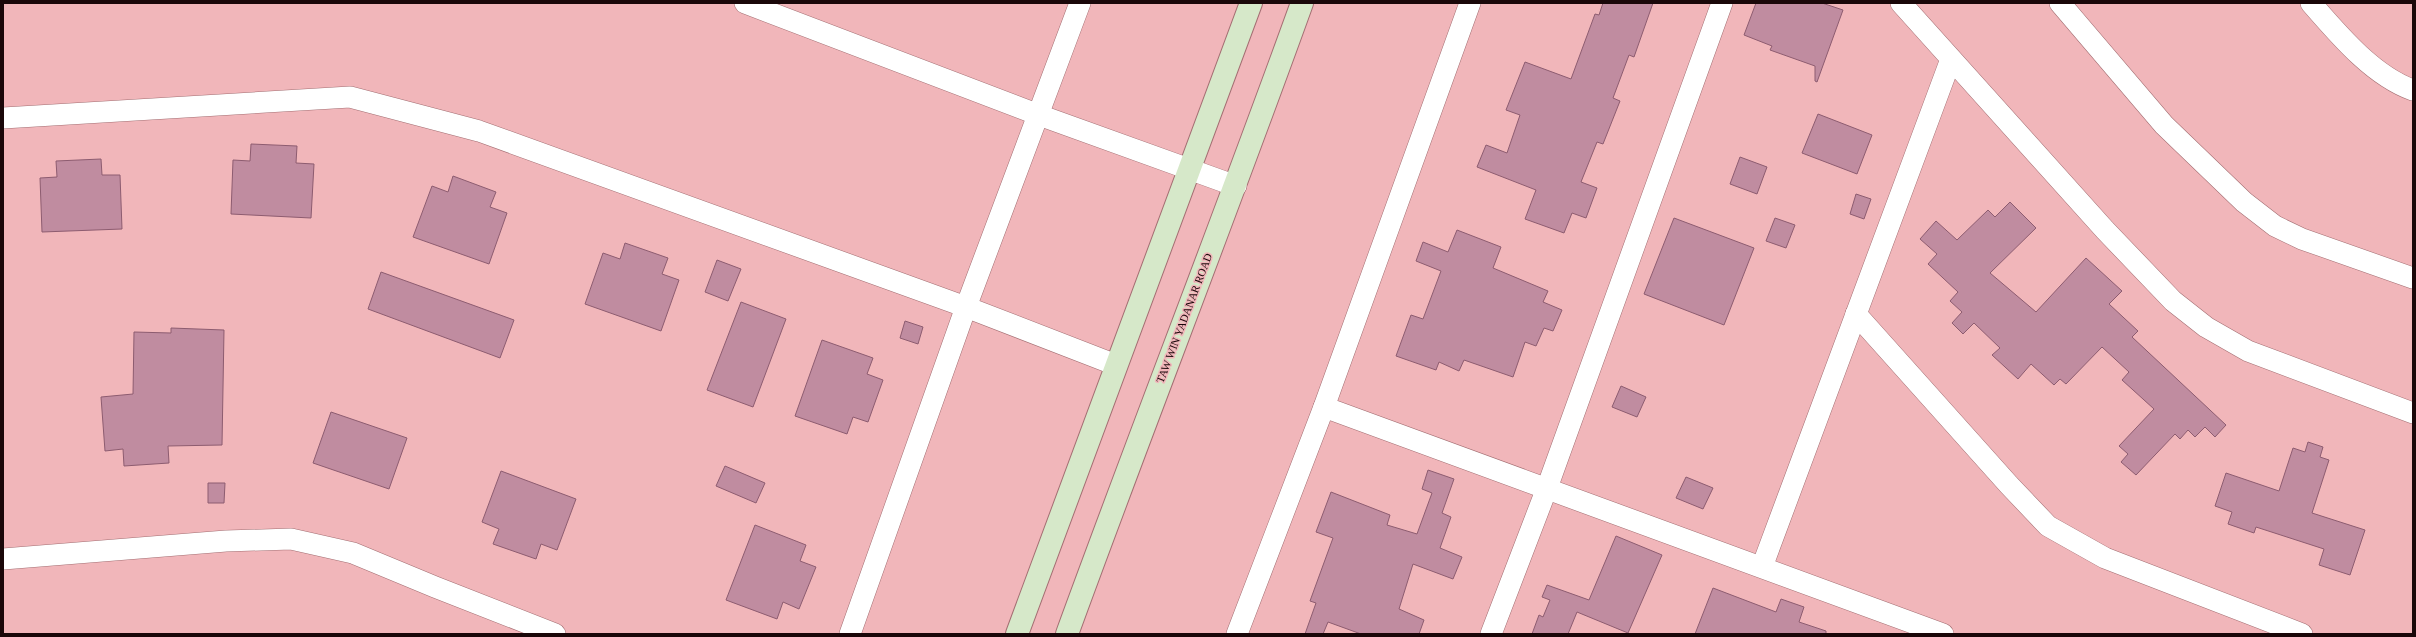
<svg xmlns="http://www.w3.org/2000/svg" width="2416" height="637" font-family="'Times New Roman',serif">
<rect width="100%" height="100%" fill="#f1b6ba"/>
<g fill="#c08ca0" stroke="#8d5c70">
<path d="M1603 3H1653L1634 57 1629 55 1613 98 1620 101 1603 144 1597 142 1581 182 1597 188 1586 218 1572 213 1564 233 1525 219 1536 190 1477 167 1486 145 1507 153 1520 115 1506 110 1525 62 1571 79 1595 14 1599 15Z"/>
<path d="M1756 3H1822L1843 10 1817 82 1815 81V66L1770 50 1772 46 1744 35Z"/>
<path d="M1818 114 1872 135 1857 174 1802 153Z"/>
<path d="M251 144 297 146 296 163 314 164 311 218 231 214 233 160 250 161Z"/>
<path d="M1740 157 1767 167 1757 194 1730 184Z"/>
<path d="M101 159 102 175H120L122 229 42 232 40 178 57 177 56 161Z"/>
<path d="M453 176 496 192 490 207 507 213 489 264 413 237 432 186 448 192Z"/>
<path d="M1856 194 1871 199 1864 219 1850 214Z"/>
<path d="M2010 202 2036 228 1990 273 2036 312 2086 258 2122 291 2109 304 2138 331 2132 337 2226 425 2215 437 2205 427 2195 437 2188 430 2180 439 2175 434 2136 475 2121 462 2128 454 2119 446 2154 409 2122 380 2129 372 2102 347 2066 384 2060 379 2054 385 2031 364 2018 379 1992 355 2000 348 1974 323 1963 334 1952 323 1962 312 1950 301 1958 292 1928 264 1937 254 1920 239 1936 221 1957 240 1988 210 1995 217Z"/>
<path d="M1674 218 1754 248 1724 325 1644 294Z"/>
<path d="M1775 218 1795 225 1786 248 1766 241Z"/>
<path d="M1457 230 1501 247 1493 268 1548 291 1543 302 1562 310 1553 331 1544 328 1536 346 1525 342 1513 377 1464 360 1459 371 1439 362 1436 370 1396 356 1411 315 1423 319 1441 271 1416 261 1423 242 1448 252Z"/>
<path d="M625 243 668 258 662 274 679 280 661 331 585 304 603 253 620 259Z"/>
<path d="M717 260 741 269 728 301 705 292Z"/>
<path d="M381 272 514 320 500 358 368 309Z"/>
<path d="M741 302 786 319 753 407 707 390Z"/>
<path d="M905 321 923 327 918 344 900 338Z"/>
<path d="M171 328 224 330 222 445 168 446 169 463 124 466 123 449 105 451 101 397 133 394 134 332 171 333Z"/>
<path d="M822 340 873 358 867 374 883 380 868 422 853 417 847 434 795 416Z"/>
<path d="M1621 386 1646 397 1637 417 1612 407Z"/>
<path d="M331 412 407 438 389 489 313 463Z"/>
<path d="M2308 442 2323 447 2320 457 2329 460 2312 513 2365 530 2350 575 2319 565 2324 549 2256 527 2254 533 2228 524 2232 512 2215 506 2226 473 2279 491 2293 448 2305 452Z"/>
<path d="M725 466 765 483 756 503 716 486Z"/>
<path d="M1428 470 1454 479 1442 513 1451 517 1440 548 1462 557 1453 579 1413 564 1399 609 1424 620 1419 634H1361L1328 622 1323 634H1305L1316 603 1310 601 1333 538 1316 532 1331 492 1390 515 1387 525 1417 534 1432 493 1422 489Z"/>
<path d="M501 471 576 499 557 550 541 544 536 559 493 544 499 529 482 522Z"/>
<path d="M1686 477 1713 488 1703 509 1676 498Z"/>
<path d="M208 483H225L224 503H208Z"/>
<path d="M755 525 806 545 800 561 816 567 799 609 783 602 777 619 726 600Z"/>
<path d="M1616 536 1662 555 1628 633 1577 612 1568 634H1532L1539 615 1543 617 1550 600 1542 597 1547 585 1589 600Z"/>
<path d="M1713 588 1776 612 1781 599 1804 607 1799 622 1826 631V634H1695Z"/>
</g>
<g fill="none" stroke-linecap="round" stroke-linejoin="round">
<defs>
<g id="minor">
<path d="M745 3 1039 115 1236 186"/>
<path d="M1901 3 2105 230 2173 301 2206 327 2248 351 2413 413"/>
<path d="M2060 3 2164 125 2244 202 2275 226 2302 239 2413 278"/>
<path d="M2311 3C2338 34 2373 76 2413 90"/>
<path d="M3 118 350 97 479 131 966 307 1116 365"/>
<path d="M1856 314 2009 485 2048 526 2105 558 2302 634"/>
<path d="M1324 407 1943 634"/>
<path d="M3 559 226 541 291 539 353 553 435 587 555 634"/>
<path d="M1762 567 1951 59"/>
<path d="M850 634 966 307 1080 3"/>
<path d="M1237 634 1324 407 1470 3"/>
<path d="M1491 634 1547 488 1722 3"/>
</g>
<g id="secondary">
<path d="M1017 634 1251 3"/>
<path d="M1067 634C1144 423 1226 214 1302 3"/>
</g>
</defs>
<use href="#minor" stroke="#a36e72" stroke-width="22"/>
<use href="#secondary" stroke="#a36e72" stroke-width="24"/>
<use href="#minor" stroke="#fff" stroke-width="21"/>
<use href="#secondary" stroke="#d6e8c9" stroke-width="22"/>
</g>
<g text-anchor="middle" stroke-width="3" stroke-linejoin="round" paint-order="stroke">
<g font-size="11" fill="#1a0709" stroke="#f1b6ba">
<text transform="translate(1184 318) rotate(-69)" y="4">TAW WIN YADANAR ROAD</text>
</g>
</g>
<rect width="2416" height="637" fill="none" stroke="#1a0709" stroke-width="8"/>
</svg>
